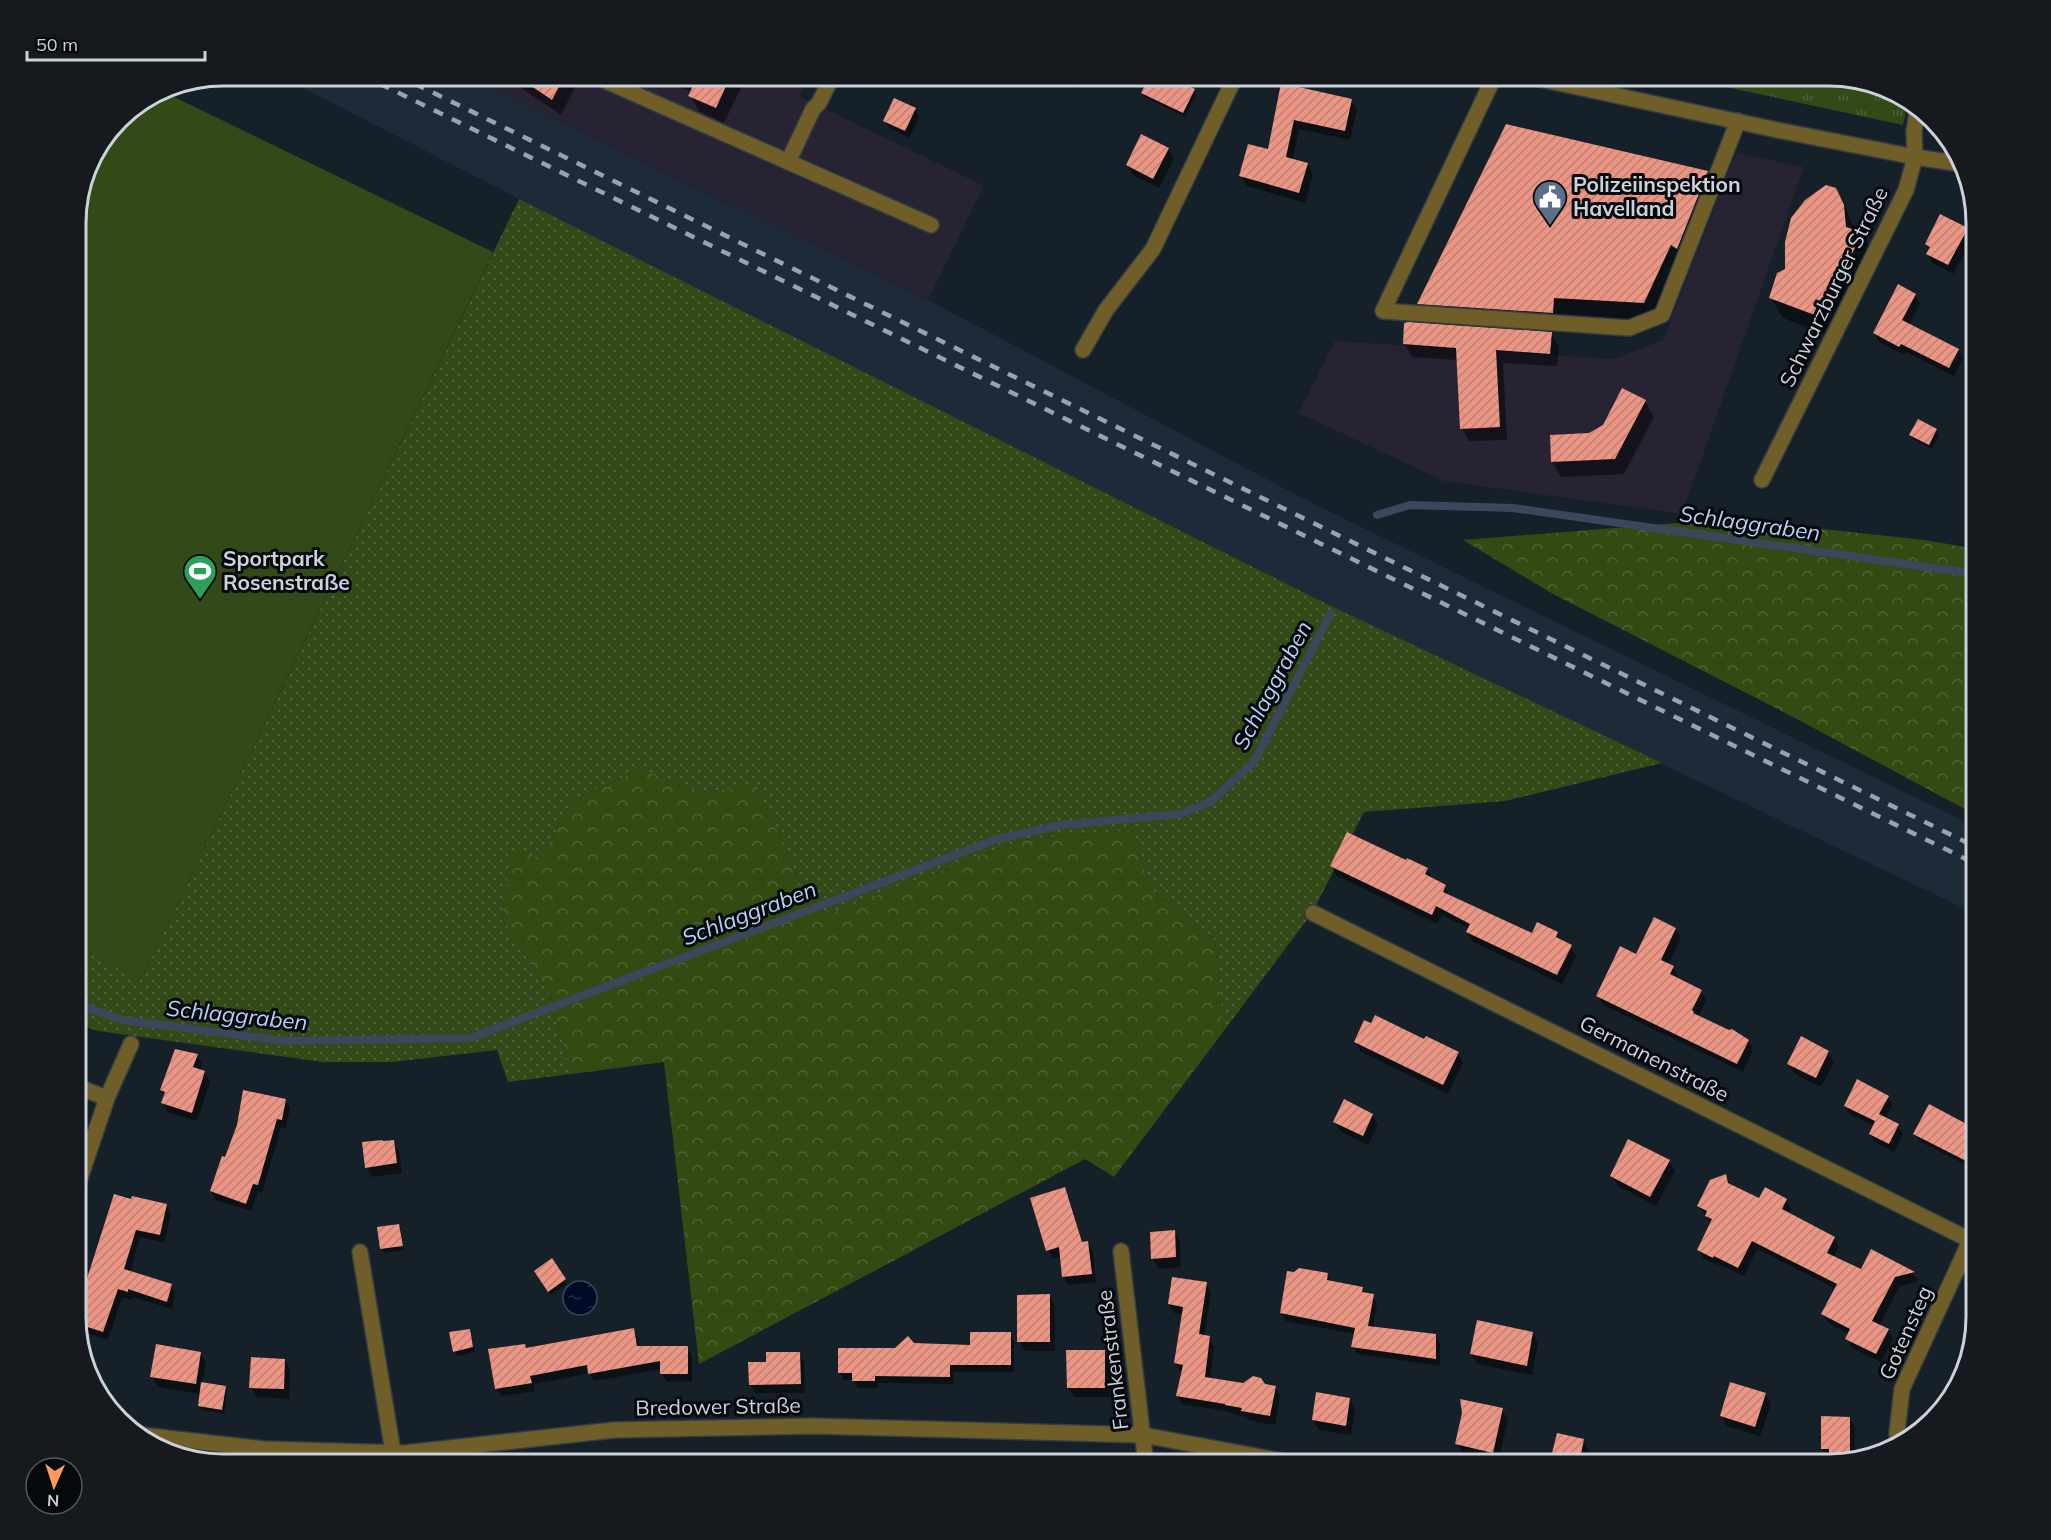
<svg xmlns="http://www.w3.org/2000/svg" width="2051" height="1540" font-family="Mulish,sans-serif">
<defs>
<pattern id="grass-dots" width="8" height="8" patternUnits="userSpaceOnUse" patternTransform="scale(1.5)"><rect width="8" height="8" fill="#334917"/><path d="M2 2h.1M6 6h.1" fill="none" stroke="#4f6238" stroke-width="1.8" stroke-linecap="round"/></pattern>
<pattern id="forest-crowns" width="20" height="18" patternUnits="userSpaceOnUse" patternTransform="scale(1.5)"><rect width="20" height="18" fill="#334b13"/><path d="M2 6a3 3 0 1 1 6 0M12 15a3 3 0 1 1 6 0" fill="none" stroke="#4f6435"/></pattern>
<pattern id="park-tufts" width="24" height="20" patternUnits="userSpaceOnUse" patternTransform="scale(1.5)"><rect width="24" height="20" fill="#334917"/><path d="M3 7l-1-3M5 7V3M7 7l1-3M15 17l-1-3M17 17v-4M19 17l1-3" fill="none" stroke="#4f6238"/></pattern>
<pattern id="water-ripples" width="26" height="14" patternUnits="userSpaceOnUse" patternTransform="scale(1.5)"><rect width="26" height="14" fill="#000b27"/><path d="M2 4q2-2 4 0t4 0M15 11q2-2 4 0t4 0" fill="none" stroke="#242e46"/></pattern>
<pattern id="building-hatch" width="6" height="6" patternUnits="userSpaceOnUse" patternTransform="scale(1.5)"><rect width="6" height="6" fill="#eb9584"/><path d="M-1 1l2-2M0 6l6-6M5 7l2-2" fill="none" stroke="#c08073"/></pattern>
</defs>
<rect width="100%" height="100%" fill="#162029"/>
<g fill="#272333">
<path d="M463 75H809L799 96 984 186 928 300Z"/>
<path d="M1736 153 1804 167 1682 514 1444 481 1299 413 1335 341 1615 359 1663 340Z"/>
</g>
<path fill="#1d2a38" d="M278 75H463L928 300 1310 502 1976 827V914L1323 602 519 199Z"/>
<path fill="url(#grass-dots)" d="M519 199 1323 602 1662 763 1505 801 1364 812 1312 913 1223 1032 1215 939 1151 889 1132 830 1022 840 826 915 803 890 757 786 699 792 641 769 572 801 541 858 511 851 502 918 551 996 571 1074 508 1082 497 1050 392 1062H323L98 1031 75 1023V947L141 979Z"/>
<g fill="url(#forest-crowns)">
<path d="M1728 519 1925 540 1976 549V815L1793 717 1553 594 1463 540Z"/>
<path d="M641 769 699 792 757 786 803 890 826 915 1022 840 1132 830 1151 889 1215 939 1223 1032 1114 1177 1085 1159 699 1364 664 1062 571 1074 551 996 502 918 511 850 541 858 572 801Z"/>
</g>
<path fill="url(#park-tufts)" d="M1829 75 1876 83 1908 100 1903 125 1675 76Z"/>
<path fill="#334917" d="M160 90 493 252 141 979 75 947V212L90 158 125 112Z"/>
<circle fill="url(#water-ripples)" stroke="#3d475c" stroke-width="1.5" cx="580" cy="1298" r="17"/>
<g fill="#0007">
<path d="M502 75H581L561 115Z"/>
<path d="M620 75H633L630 80Z"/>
<path d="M655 75H738L743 84 724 123 699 111 690 95 691 92Z"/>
<path d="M1048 75H1084L1077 89Z"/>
<path d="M1140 75H1185L1186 78 1183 85 1194 91 1196 95 1185 117 1145 97 1143 93 1149 79Z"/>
<path d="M1282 85 1351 100 1357 110 1350 140 1299 129 1293 160 1307 164 1313 174 1305 203 1247 186 1241 176 1269 151Z"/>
<path d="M915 109 919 117 909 138 890 128 885 121Z"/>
<path d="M1168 149 1174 159 1159 188 1133 175 1127 165Z"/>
<path d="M1707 172 1719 193 1689 268 1683 264 1656 323 1565 319 1564 333 1550 332 1559 347 1557 366 1503 363 1507 440 1469 441 1462 428 1458 360 1412 357 1405 344 1432 327 1419 304Z"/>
<path d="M1835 189 1847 210 1855 232 1862 234 1874 254 1832 337 1783 318 1771 298Z"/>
<path d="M1941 216 1968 230 1972 224 1976 227V254L1967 249 1953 274 1933 263 1928 254 1930 250 1927 244Z"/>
<path d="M1915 295 1920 304 1909 325 1958 350 1963 359 1954 376 1906 352 1904 355 1879 342 1874 333Z"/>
<path d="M1645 401 1654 417 1624 474 1561 477 1552 462 1590 435Z"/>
<path d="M1936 430 1939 435 1932 449 1914 440 1911 435Z"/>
<path d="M1407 862 1426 869 1433 879 1445 886 1450 897 1532 935 1557 933 1561 941 1570 946 1576 956 1562 984 1473 942 1467 932 1469 929 1442 915 1437 924 1337 876 1332 866Z"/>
<path d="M1675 929 1681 938 1668 965 1673 967 1678 977 1677 979 1701 991 1706 1000 1698 1017 1748 1041 1753 1050 1743 1072 1603 1005 1598 996 1636 956Z"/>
<path d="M1372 1025 1425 1041 1458 1053 1463 1063 1448 1094 1361 1052 1355 1042Z"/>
<path d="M75 1048 79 1049 85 1059 75 1083Z"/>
<path d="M1828 1052 1834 1062 1821 1087 1795 1074 1789 1064Z"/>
<path d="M197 1055 202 1064 200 1071 204 1072 210 1082 197 1121 168 1112 163 1103 165 1096 161 1090Z"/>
<path d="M1888 1097 1892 1105 1885 1119 1898 1126 1903 1134 1894 1152 1875 1142 1870 1134 1874 1126 1850 1114 1845 1106Z"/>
<path d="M285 1100 290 1108 286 1128 281 1127 262 1193 258 1191 251 1211 216 1200 211 1191 238 1126Z"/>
<path d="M1372 1115 1378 1125 1368 1145 1341 1132 1335 1122Z"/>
<path d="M1976 1131V1170L1919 1141 1915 1133Z"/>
<path d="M393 1142 399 1152 402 1173 372 1177 367 1167Z"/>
<path d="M1669 1161 1675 1171 1656 1206 1618 1186 1612 1176Z"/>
<path d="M1725 1176 1730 1184 1760 1200H1786L1791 1209 1788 1215 1834 1238 1839 1247 1833 1258 1862 1271 1872 1251 1913 1273 1918 1281 1900 1286 1879 1326 1888 1330 1893 1339 1881 1362 1852 1348 1847 1339 1849 1334 1828 1323 1823 1314 1836 1289 1757 1249 1744 1276 1719 1264 1718 1266 1704 1259 1698 1250 1711 1223 1699 1206Z"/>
<path d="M1064 1189 1069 1198 1083 1244 1088 1243 1093 1252 1096 1282 1069 1285 1063 1276 1061 1257 1053 1259 1048 1250Z"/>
<path d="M132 1201 166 1205 171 1214 164 1243 140 1237 130 1272 171 1285 175 1293 172 1309 133 1297 132 1300 122 1297 108 1340 81 1331 77 1323Z"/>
<path d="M399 1226 401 1230 404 1250 384 1253 382 1248Z"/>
<path d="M1174 1231 1180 1241 1181 1267 1159 1269 1153 1259Z"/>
<path d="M552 1260 567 1284 551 1295 536 1271Z"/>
<path d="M1327 1274 1332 1283 1362 1288 1365 1294 1373 1296 1377 1304 1373 1328 1435 1335 1440 1344V1366L1357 1354 1353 1346 1355 1334 1286 1321 1281 1313Z"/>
<path d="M1206 1284 1211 1293 1204 1337 1209 1338 1214 1347 1210 1380 1275 1387 1280 1396 1275 1425 1248 1420 1246 1417 1232 1414 1231 1412 1182 1404 1177 1396 1183 1372H1181L1175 1363 1184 1314 1174 1313 1169 1304Z"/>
<path d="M1049 1296 1055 1306V1351H1025L1019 1341Z"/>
<path d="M469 1330 475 1352 457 1356 454 1351Z"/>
<path d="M634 1330 638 1338 640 1348H687L692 1356V1381L667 1382 662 1374V1369L594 1381 590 1373 534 1384 535 1391 501 1396 496 1388 525 1345 527 1349Z"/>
<path d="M1533 1333 1538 1343 1532 1375 1477 1364 1471 1354Z"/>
<path d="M1010 1334 1014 1341V1372H954L953 1384 878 1383V1388H858L853 1380H844L840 1372 896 1349 972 1346Z"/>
<path d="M1104 1351 1110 1361V1397H1074L1068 1387Z"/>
<path d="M200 1353 206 1363 202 1384 225 1387 227 1392 224 1414 202 1410 199 1405 201 1394 158 1387 152 1377Z"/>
<path d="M799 1353 804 1362 805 1393H755L750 1385 768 1364Z"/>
<path d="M285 1360 290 1370 289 1399 257 1397 251 1387Z"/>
<path d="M1765 1394 1771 1404 1760 1436 1727 1426 1721 1416Z"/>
<path d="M1350 1399 1355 1409 1351 1435 1319 1430 1313 1420Z"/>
<path d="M1502 1410 1508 1420 1498 1462 1463 1454 1457 1444Z"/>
<path d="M1850 1418 1855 1428V1459L1835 1463 1833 1459H1829L1823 1449Z"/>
<path d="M1583 1441 1589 1451 1586 1465H1552Z"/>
</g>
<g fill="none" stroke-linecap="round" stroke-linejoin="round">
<g stroke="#3d475c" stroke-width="8">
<path d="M1377 515 1410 505 1513 508 1976 574"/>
<path d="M75 1003 122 1020 286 1041 470 1038 997 839 1061 825 1180 814 1210 802 1254 762 1331 613"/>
</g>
</g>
<g fill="url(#building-hatch)">
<path d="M515 75H565L552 100Z"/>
<path d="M698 75H731L716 108 688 96Z"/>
<path d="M1150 75H1184L1180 82 1195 89 1183 113 1141 93Z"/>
<path d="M1281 83 1352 99 1345 131 1294 120 1286 157 1308 163 1299 193 1239 176 1248 144 1268 149Z"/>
<path d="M894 98 916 108 905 131 883 121Z"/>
<path d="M1506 124 1708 171 1677 249 1671 245 1644 303 1554 298 1553 313 1417 304Z"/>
<path d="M1141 134 1169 148 1153 179 1126 165Z"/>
<path d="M1826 185 1836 188 1844 205 1846 227 1863 232 1820 317 1769 298 1777 273 1785 269V242L1791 218 1805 200Z"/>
<path d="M1940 214 1968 228 1948 265 1926 254 1930 247 1925 244Z"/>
<path d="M1898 284 1916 294 1902 320 1959 349 1949 368 1901 344 1899 347 1873 333Z"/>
<path d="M1408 322 1552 332 1550 354 1496 350 1500 427 1460 429 1456 348 1403 344 1404 323Z"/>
<path d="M1622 388 1646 400 1615 459 1551 462 1550 435 1589 433 1603 425Z"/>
<path d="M1918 419 1937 429 1929 445 1909 435Z"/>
<path d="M1347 832 1406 860 1407 858 1428 868 1425 874 1446 885 1443 892 1532 933 1537 922 1558 932 1556 937 1572 945 1557 975 1466 932 1470 924 1436 906 1432 915 1330 866Z"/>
<path d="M1654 917 1676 928 1661 960 1674 966 1670 974 1702 990 1692 1010 1694 1012 1693 1013 1729 1030 1732 1029 1749 1040 1737 1064 1596 996 1620 946 1636 954Z"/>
<path d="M1375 1015 1424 1039 1426 1036 1459 1052 1443 1085 1354 1042 1364 1020 1371 1023Z"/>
<path d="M1801 1036 1829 1051 1816 1078 1787 1064Z"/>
<path d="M175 1049 198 1054 193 1067 205 1071 192 1113 161 1103 165 1092 160 1090Z"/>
<path d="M1857 1079 1889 1096 1879 1114 1899 1124 1889 1144 1869 1134 1875 1121 1844 1106Z"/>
<path d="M243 1090 286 1099 282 1120 277 1119 258 1185 253 1184 246 1204 210 1191 222 1156 225 1157 237 1125Z"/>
<path d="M1344 1099 1373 1114 1363 1136 1333 1122Z"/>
<path d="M1929 1104 1976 1129V1166L1913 1134Z"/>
<path d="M1628 1139 1670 1160 1650 1197 1610 1176Z"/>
<path d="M382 1140 383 1141 394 1140 397 1163 365 1168 362 1142Z"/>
<path d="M1726 1174 1728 1183 1759 1198 1765 1187 1787 1199 1782 1209 1835 1237 1827 1253 1861 1269 1871 1249 1915 1272 1895 1277 1872 1321 1889 1329 1876 1354 1845 1339 1850 1329 1821 1314 1837 1284 1752 1241 1738 1268 1714 1256 1713 1258 1697 1250 1712 1219 1705 1216 1707 1211 1697 1206 1710 1180Z"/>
<path d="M1065 1187 1082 1242 1088 1241 1092 1274 1062 1277 1059 1247 1046 1251 1030 1198Z"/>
<path d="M114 1194 131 1199 132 1196 167 1204 160 1235 136 1230 124 1269 172 1284 167 1302 128 1289V1292L118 1289 103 1332 75 1323V1316Z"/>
<path d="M399 1224 403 1246 380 1249 377 1227Z"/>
<path d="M1175 1230 1176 1257 1151 1259 1150 1232Z"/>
<path d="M552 1258 566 1279 548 1292 534 1271Z"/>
<path d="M1299 1268 1328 1273 1327 1280 1363 1287 1362 1292 1374 1294 1368 1326 1436 1334V1359L1351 1347 1355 1328 1280 1313 1287 1271 1294 1272Z"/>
<path d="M1172 1277 1207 1282 1199 1334 1210 1336 1205 1377 1243 1383 1253 1376 1261 1378 1265 1384 1276 1386 1270 1416 1241 1411 1242 1408 1225 1405V1404L1176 1396 1183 1365 1174 1363 1183 1307 1168 1304Z"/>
<path d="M1050 1294V1342H1017V1295Z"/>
<path d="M1477 1320 1533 1332 1527 1366 1470 1354Z"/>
<path d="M634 1328 637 1346H688V1374H660V1361L588 1374 587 1365 530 1376 532 1383 495 1389 488 1349 525 1344 526 1348Z"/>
<path d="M470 1329 473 1347 453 1352 449 1332Z"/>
<path d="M970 1332H1011V1365H950V1377L875 1376V1381H852V1373H838V1348H895L908 1336 914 1343 970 1345Z"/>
<path d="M156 1344 201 1352 196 1384 150 1377Z"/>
<path d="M1066 1350H1105V1388H1067Z"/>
<path d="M766 1352H800L801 1384 749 1385 748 1362H766Z"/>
<path d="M251 1357 285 1359 284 1389 249 1388Z"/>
<path d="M201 1382 226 1386 222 1410 198 1406Z"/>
<path d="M1730 1382 1766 1393 1755 1427 1720 1416Z"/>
<path d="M1316 1392 1350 1398 1346 1426 1312 1420Z"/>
<path d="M1460 1399 1503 1408 1493 1453 1455 1444 1462 1413Z"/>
<path d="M1821 1416 1850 1417V1456L1829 1455V1449H1821Z"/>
<path d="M1557 1433 1584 1439 1579 1465H1549Z"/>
</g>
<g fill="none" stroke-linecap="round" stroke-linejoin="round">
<defs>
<g id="minor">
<path d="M592 75 931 225"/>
<path d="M1495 75 1383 311 1629 328 1662 315 1738 121"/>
<path d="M1521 75 1777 130 1915 157 1962 164"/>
<path d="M788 162 813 109 819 103 833 75"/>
<path d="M1083 350 1106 310 1153 249 1236 75"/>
<path d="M1762 480 1906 190 1915 157 1914 131 1918 105"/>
<path d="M1313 913 1976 1243"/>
<path d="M75 1086 107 1098"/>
<path d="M75 1193 107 1098 131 1044"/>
<path d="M1121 1251 1146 1465"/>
<path d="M360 1252 393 1452"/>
<path d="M132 1434 264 1449 404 1453 614 1430 812 1426 1143 1435 1303 1465"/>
<path d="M1898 1447 1897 1432 1902 1389 1970 1241"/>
</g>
</defs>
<use href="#minor" stroke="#333c45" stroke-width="18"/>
<use href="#minor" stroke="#705e29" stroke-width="15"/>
<g stroke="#9ba2aa" stroke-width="4.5" stroke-dasharray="10 10" stroke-linecap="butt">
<path d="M362 75 1976 864"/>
<path d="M397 75 1976 847"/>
</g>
</g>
<defs>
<symbol id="civic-pin" viewBox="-11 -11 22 30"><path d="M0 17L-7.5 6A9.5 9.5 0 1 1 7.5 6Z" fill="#5c6f8a" stroke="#06090d"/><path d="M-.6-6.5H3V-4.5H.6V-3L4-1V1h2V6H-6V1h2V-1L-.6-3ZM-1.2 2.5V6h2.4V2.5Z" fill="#fff"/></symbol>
<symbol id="stadium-pin" viewBox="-11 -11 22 30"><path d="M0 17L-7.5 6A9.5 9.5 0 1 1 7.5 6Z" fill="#2e9e5b" stroke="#06090d"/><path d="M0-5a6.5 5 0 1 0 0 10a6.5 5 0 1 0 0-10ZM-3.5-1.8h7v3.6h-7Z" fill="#fff"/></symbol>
</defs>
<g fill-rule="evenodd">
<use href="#civic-pin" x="1531" y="178" width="38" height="52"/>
<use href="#stadium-pin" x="181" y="552" width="38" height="52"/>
</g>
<g text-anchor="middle" stroke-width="6" stroke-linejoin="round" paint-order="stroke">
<g font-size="21" font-weight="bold" fill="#ccd2d9" stroke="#06090d" text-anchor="start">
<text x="1573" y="192">Polizeiinspektion<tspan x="1573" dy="24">Havelland</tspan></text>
<text x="223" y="566">Sportpark<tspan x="223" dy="24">Rosenstraße</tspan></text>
</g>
<g font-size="21" fill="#ccd2d9" stroke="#06090d">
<text transform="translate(1834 287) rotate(-64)" y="7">Schwarzburger Straße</text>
<text transform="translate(1654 1059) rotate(27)" y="7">Germanenstraße</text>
<text transform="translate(1906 1333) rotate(-66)" y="7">Gotensteg</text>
<text transform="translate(1113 1360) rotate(-97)" y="7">Frankenstraße</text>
<text transform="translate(718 1407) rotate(-1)" y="7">Bredower Straße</text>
</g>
<g font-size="22" font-style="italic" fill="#b7d1f2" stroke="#06090d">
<text transform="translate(1750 523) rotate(8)" y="8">Schlaggraben</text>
<text transform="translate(1272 685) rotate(-62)" y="8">Schlaggraben</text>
<text transform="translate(749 913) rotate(-21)" y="8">Schlaggraben</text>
<text transform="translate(237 1015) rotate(6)" y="8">Schlaggraben</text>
</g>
</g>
<path d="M0 0H2051V1540H0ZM223 86H1829A137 137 0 0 1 1966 223V1317A137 137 0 0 1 1829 1454H223A137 137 0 0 1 86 1317V223A137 137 0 0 1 223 86Z" fill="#16191d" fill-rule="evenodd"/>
<path fill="none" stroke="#ccd2d9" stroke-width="3" d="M223 86H1829A137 137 0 0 1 1966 223V1317A137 137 0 0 1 1829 1454H223A137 137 0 0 1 86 1317V223A137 137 0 0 1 223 86Z"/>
<g transform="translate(54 1486) rotate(183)"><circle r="28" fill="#06090d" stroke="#55595f" stroke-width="1.5"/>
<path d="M0-4.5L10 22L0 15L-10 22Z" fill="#ff9a5b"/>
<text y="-9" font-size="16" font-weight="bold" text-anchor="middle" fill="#ccd2d9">N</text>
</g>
<path d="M27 51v9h178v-9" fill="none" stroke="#ccd2d9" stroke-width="3"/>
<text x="36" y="51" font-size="18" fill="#ccd2d9" stroke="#06090d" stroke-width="4.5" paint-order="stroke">50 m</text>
</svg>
